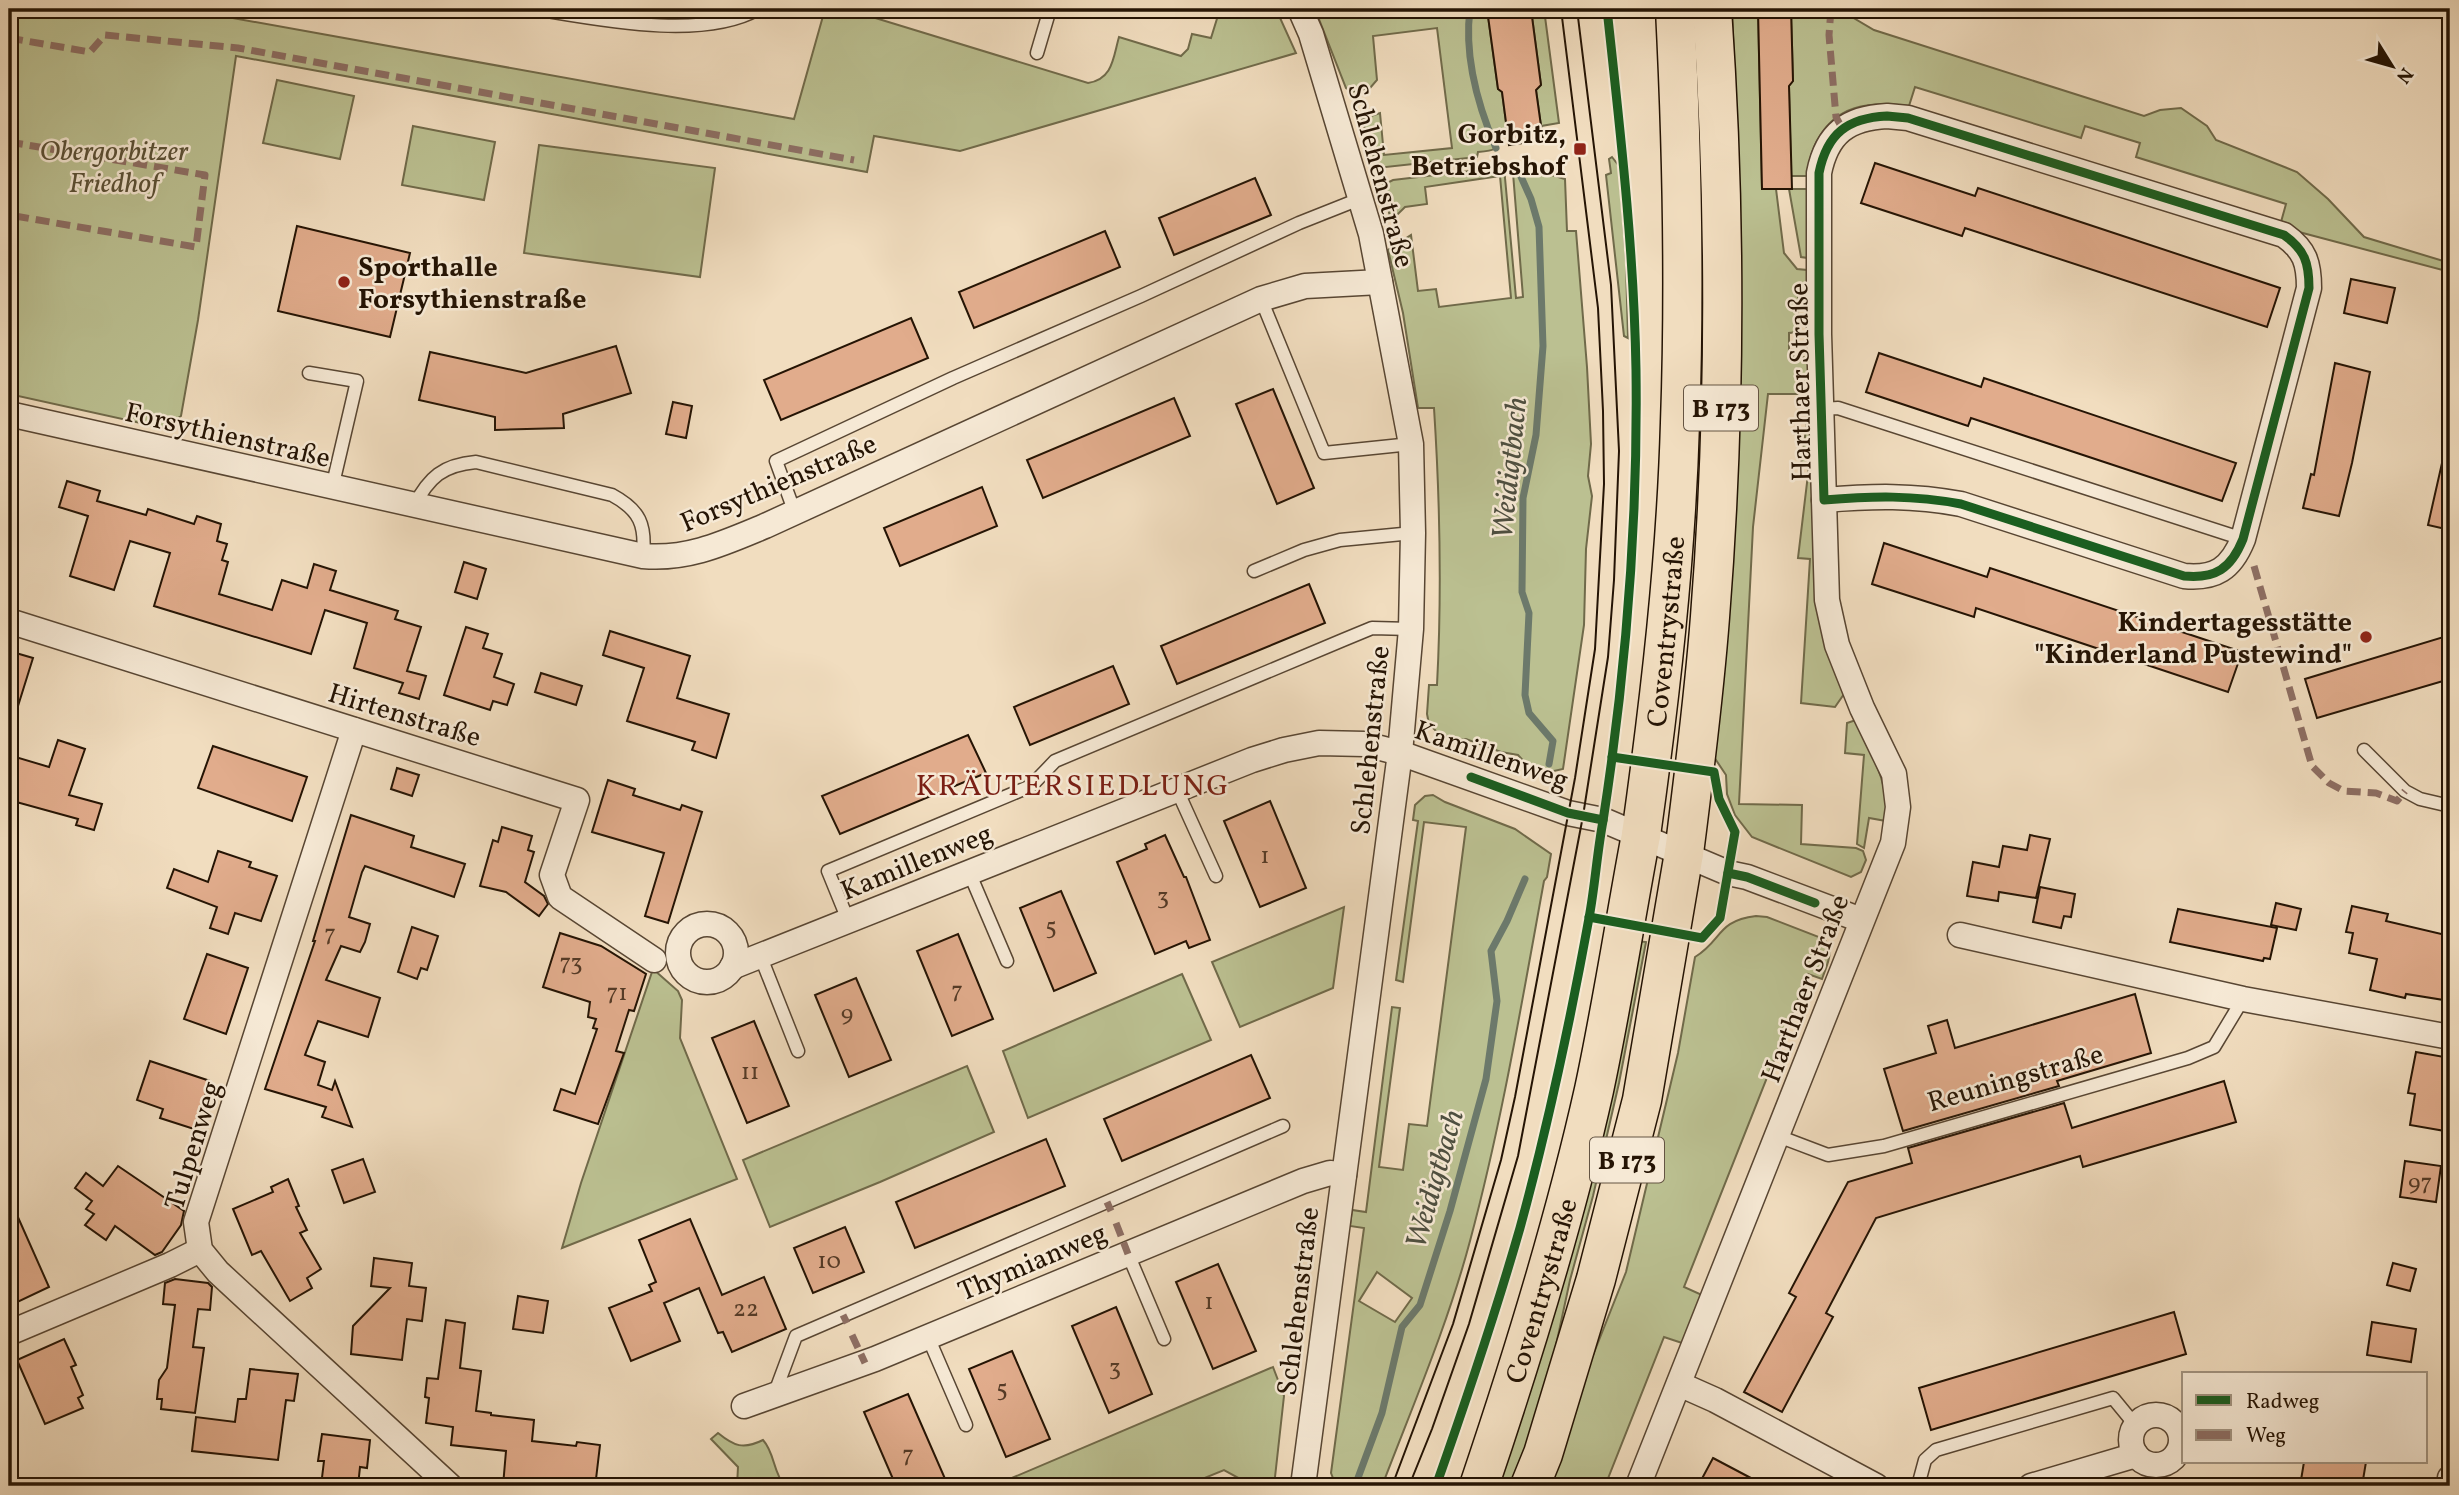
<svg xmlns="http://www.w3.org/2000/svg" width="2459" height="1495" font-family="Vollkorn,serif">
<rect width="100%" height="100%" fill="#f1ddbf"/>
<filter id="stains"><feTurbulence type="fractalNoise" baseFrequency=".00286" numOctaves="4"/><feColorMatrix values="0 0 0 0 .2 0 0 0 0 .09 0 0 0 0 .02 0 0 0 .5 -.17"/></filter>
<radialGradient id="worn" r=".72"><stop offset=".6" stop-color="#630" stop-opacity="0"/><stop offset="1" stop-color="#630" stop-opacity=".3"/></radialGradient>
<g fill="#bbc091" stroke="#706a4a" stroke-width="2" fill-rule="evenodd">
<path d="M9 9H183L794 119 825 9H846L1088 83C1113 79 1113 58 1119 37L1181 56 1188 49 1192 34 1211 38 1220 9H1276L1296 53 960 151 874 136 867 172 236 56 198 320 181 416 163 428 9 394Z"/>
<path d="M1315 9H1487L1498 89 1502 92 1507 130H1503C1496 150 1499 150 1478 152L1477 157 1377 168 1362 119 1380 113 1384 155 1452 148 1437 28 1373 36 1377 80 1370 88 1352 92 1346 88Z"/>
<path d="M1531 9H1544L1559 123 1541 126 1536 90 1541 85Z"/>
<path d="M1732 9H1758L1762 189H1776L1784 253 1797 269 1807 270V294L1798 295V332L1789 333V356L1810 358V389H1803V394H1768L1753 527 1739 804 1802 805 1801 844 1856 848 1863 851 1866 860 1861 872 1851 877 1752 837 1735 815 1727 794 1726 775 1712 754 1741 244Z"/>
<path d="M1791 9H1846L1852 17 1874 30 2144 116 2160 110 2181 108 2207 126 2216 140 2297 172 2328 199 2364 237 2450 263V272L2299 232 2281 222 2286 204 2136 157 2140 143 2085 126 2081 138 1915 87 1909 106C1870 101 1834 104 1815 145 1810 156 1808 164 1808 176H1791L1789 86 1793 81Z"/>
<path d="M277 80 354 96 340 159 263 143Z"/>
<path d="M413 126 495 142 484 200 402 185Z"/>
<path d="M539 145 715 168 700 277 524 253Z"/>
<path d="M1612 157 1619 166 1626 263 1628 338 1624 336 1606 175 1611 173 1609 159Z"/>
<path d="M1504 167 1516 298 1523 297 1513 173C1528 165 1549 175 1565 179L1567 231H1576L1587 367 1591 444 1588 476 1592 496 1586 549 1584 625 1563 769 1545 773 1529 767 1518 755 1501 752 1466 739 1456 741 1438 733 1429 724 1427 714 1429 685H1437C1442 592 1440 501 1434 408H1418L1403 313 1388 250 1411 235 1418 291 1436 289 1439 307 1511 298 1500 176 1425 187 1427 204 1405 207 1398 214 1390 217 1383 185 1393 180Z"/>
<path d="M1789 189H1808V258L1801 257Z"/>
<path d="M1810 417 1844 694 1835 707 1801 703 1810 559 1798 558 1809 466 1801 465 1807 422Z"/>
<path d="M1856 720C1871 753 1890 784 1886 821L1869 818 1864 848 1857 844 1864 755 1845 753 1847 723Z"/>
<path d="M1433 795 1445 802 1515 829 1551 854 1547 877 1544 881C1522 1001 1502 1122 1470 1241 1448 1324 1413 1405 1382 1486H1336L1331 1473 1364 1228 1350 1226 1352 1210 1366 1212 1392 1007 1400 1008 1379 1167 1403 1170 1409 1124 1427 1126 1466 827 1424 822 1403 982 1396 980 1418 821 1413 820 1415 805 1425 796ZM1377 1272 1412 1298 1395 1322 1359 1301Z"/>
<path d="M1344 907 1333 988 1240 1027 1212 962Z"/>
<path d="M1756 916 1767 917 1824 939C1835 952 1827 964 1822 979L1808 974 1684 1287 1702 1295 1682 1343 1664 1337 1605 1486H1547L1584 1378 1626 1272 1678 1053 1695 957C1723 940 1716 921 1756 916Z"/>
<path d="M1637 941 1646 942 1619 1083 1593 1196 1570 1280 1546 1392 1514 1486H1496Z"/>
<path d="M653 969 678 991 682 1000 680 1038 737 1179 562 1248 581 1183Z"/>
<path d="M1182 974 1211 1040 1028 1118 1003 1051Z"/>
<path d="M967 1066 994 1132 880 1182 770 1227 743 1160Z"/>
<path d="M1273 1367 1284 1396 1274 1486H1253L1224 1470 1185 1486H993Z"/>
<path d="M718 1433C734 1446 743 1450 763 1440 775 1453 773 1473 785 1486H737L738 1467 711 1439Z"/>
</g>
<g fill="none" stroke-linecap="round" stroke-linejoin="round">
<g stroke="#6c796b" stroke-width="7">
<path d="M1470 9C1464 55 1478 106 1496 148"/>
<path d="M1518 170 1531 199 1539 227 1543 346 1536 435 1523 498 1522 592 1529 613 1525 695 1529 713 1553 741 1549 764"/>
<path d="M1355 1486 1382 1413 1402 1327 1420 1305 1450 1211 1486 1079 1497 1001 1491 951 1507 921 1525 879"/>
</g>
</g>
<g fill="#e1ac8c" stroke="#251404" stroke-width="2">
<path d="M1487 9H1531L1541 85 1536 90 1543 140 1509 145 1502 92 1498 89Z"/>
<path d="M1758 9H1791L1793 81 1789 86 1792 189H1762Z"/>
<path d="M1875 163 1975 196 1978 188 2280 288 2267 327 1965 228 1962 236 1861 203Z"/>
<path d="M1255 178 1271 215 1174 255 1159 218Z"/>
<path d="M297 226 410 253 390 337 278 311Z"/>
<path d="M1105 231 1120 267 974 328 959 292Z"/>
<path d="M2351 279 2395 288 2387 323 2344 313Z"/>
<path d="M911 318 928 358 781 420 764 380Z"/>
<path d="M616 346 631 393 563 414 564 428 495 430V417L419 400 430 352 526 373Z"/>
<path d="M1879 353 1981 387 1984 378 2236 463 2222 501 1971 418 1968 426 1866 392Z"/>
<path d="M2335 363 2370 372 2352 463 2339 516 2303 508 2311 474 2314 475Z"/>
<path d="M1273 389 1314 488 1277 504 1236 404Z"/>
<path d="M1174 398 1190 436 1043 498 1027 460Z"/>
<path d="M673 402 692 406 686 438 666 434Z"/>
<path d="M2442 463 2450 464V530L2428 525Z"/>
<path d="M67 481 100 491 97 501 146 515 148 509 194 524 197 516 221 524 217 541 227 544 222 560 228 562 219 594 272 610 282 580 307 588 314 564 336 571 330 590 398 611 395 619 421 627 407 671 426 676 419 699 399 693 403 683 354 668 367 623 325 610 311 654 154 606 170 553 130 541 114 590 70 576 88 516 59 507Z"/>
<path d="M982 487 997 526 900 566 884 528Z"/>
<path d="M1884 543 1987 577 1990 568 2242 652 2228 692 1976 608 1974 617 1872 584Z"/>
<path d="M464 562 486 569 477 599 455 592Z"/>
<path d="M1309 584 1325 623 1177 684 1161 646Z"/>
<path d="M466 627 488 634 483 648 502 654 494 677 514 684 507 705 493 701 490 710 444 695Z"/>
<path d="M610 631 690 656 677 698 729 714 716 758 692 750 695 742 627 721 644 668 603 655Z"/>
<path d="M2450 635V679L2317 718 2305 679Z"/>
<path d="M9 651 33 658 13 722H9Z"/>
<path d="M1113 666 1129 704 1030 745 1014 707Z"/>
<path d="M541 673 582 686 576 705 535 692Z"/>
<path d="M968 735 986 773 840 834 822 796Z"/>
<path d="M58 740 85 749 69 795 102 804 94 830 76 825 78 819 9 800V755L49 767Z"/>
<path d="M213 746 307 777 292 821 198 788Z"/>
<path d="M397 768 419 775 412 796 391 789Z"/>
<path d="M608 780 635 789 633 795 680 810 682 805 702 812 668 923 645 916 664 853 592 832Z"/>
<path d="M1270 801 1306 888 1260 907 1224 821Z"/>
<path d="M351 815 414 836 411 847 465 864 454 897 365 866 362 872 349 917 370 924 365 942 360 952 341 946 326 980 380 998 368 1037 318 1021 305 1055 325 1062 318 1085 332 1090 335 1081 352 1127 322 1117 326 1107 265 1089 315 941H313Z"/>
<path d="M502 827 532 836 528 850 534 852 525 882 544 896 548 904 539 916 506 892 480 886 493 840 498 842Z"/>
<path d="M1165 835 1184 877H1186L1210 940 1189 948 1186 941 1155 954 1117 862 1147 849 1145 844Z"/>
<path d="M2030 835 2050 839 2036 898 1999 892 1998 901 1967 896 1973 862 1999 867 2003 846 2027 850Z"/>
<path d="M218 851 251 862 249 867 277 876 261 921 235 913 228 934 210 928 217 907 167 888 174 869 208 882Z"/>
<path d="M2040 887 2075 894 2071 917 2064 916 2061 928 2033 922Z"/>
<path d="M1061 891 1096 973 1054 991 1020 908Z"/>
<path d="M2276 903 2301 909 2296 930 2271 925Z"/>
<path d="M2352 906 2388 914 2386 921 2450 936V1001L2406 994 2405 998 2370 990 2377 959 2349 953 2353 933 2346 932Z"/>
<path d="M2178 909 2277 928 2270 959 2264 958 2263 961 2170 942Z"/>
<path d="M412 927 438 936 427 970 421 968 417 979 398 972Z"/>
<path d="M560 933 601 946 646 974 634 1011 629 1010 616 1051 624 1053 598 1124 554 1110 561 1089 575 1094 597 1029 593 1028 596 1019 588 1017 590 1002 543 987Z"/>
<path d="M958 934 993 1019 952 1036 917 951Z"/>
<path d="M207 954 248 968 226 1034 184 1019Z"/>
<path d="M856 978 891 1060 849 1077 815 995Z"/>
<path d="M2135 994 2151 1053 2057 1081 2059 1086 1903 1131 1884 1069 1936 1053 1928 1026 1947 1020 1955 1048Z"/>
<path d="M754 1021 789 1106 747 1123 712 1038Z"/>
<path d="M2416 1052 2450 1058V1099L2445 1131 2410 1125 2415 1094 2408 1093Z"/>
<path d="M1251 1055 1270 1098 1122 1161 1104 1119Z"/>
<path d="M150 1061 210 1081 194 1129 160 1118 163 1109 137 1100Z"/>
<path d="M2224 1081 2236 1122 2083 1167 2080 1156 1876 1218 1826 1313 1833 1317 1782 1412 1744 1392 1796 1297 1789 1293 1848 1182 1912 1163 1908 1148 2064 1103 2072 1128Z"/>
<path d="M1046 1139 1065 1186 915 1248 896 1202Z"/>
<path d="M363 1159 375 1192 344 1203 332 1170Z"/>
<path d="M2405 1161 2441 1166 2436 1202 2400 1197Z"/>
<path d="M118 1166 184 1211 181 1225 162 1252 155 1255 115 1226 106 1240 85 1225 94 1214 86 1209 92 1201 75 1188 86 1173 103 1186Z"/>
<path d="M288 1179 299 1206 296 1207 307 1230 300 1233 321 1269 307 1278 312 1288 290 1301 261 1251 252 1255 233 1209 273 1192 271 1187Z"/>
<path d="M9 1197 49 1287 9 1306Z"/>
<path d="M690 1219 722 1295 764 1277 786 1329 732 1352 723 1332 718 1333 699 1288 664 1303 680 1341 631 1361 609 1308 652 1291 649 1285 656 1282 639 1240Z"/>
<path d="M845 1227 864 1272 813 1293 794 1248Z"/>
<path d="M374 1258 412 1263 409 1286 426 1288 422 1321 407 1319 402 1360 351 1354 353 1326 390 1288 371 1286Z"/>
<path d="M2393 1263 2416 1269 2410 1291 2387 1285Z"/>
<path d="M1218 1264 1256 1351 1213 1369 1176 1282Z"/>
<path d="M175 1279 208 1283 212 1287 210 1310 198 1309 193 1347 204 1348 195 1413 161 1409 162 1399H157L159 1380 167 1368 175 1305 163 1304 165 1283Z"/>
<path d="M518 1296 548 1301 543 1333 513 1329Z"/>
<path d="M1116 1307 1152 1394 1109 1413 1072 1326Z"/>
<path d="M2174 1312 2186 1354 1931 1430 1919 1388Z"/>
<path d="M446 1320 465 1323 460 1368 481 1371 476 1411 491 1413V1415L534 1420 532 1441 576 1446 577 1442 600 1445 596 1479H587V1486H503L506 1451 451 1445 453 1427 426 1423 429 1398 425 1397 427 1378 438 1379Z"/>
<path d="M2372 1322 2416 1329 2411 1362 2367 1355Z"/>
<path d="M64 1339 76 1365 71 1367 83 1395 78 1398 83 1408 45 1424 17 1360Z"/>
<path d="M1012 1351 1050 1439 1006 1457 969 1369Z"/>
<path d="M250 1369 298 1374 294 1401 286 1400 278 1460 192 1451 196 1417 235 1422 238 1399H246Z"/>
<path d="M908 1394 946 1481 934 1486H896L864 1412Z"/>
<path d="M322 1434 370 1440 367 1468 360 1467 358 1486H321L324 1461H318Z"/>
<path d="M1713 1458 1766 1486H1698Z"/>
<path d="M2304 1462H2366L2362 1486H2300Z"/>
</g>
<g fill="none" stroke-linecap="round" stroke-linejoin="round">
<defs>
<g id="lane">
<path d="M535 9C597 19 702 41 758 9"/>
<path d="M1037 53 1050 9"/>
<path d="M1261 299 1324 453 1411 444"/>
<path d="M309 373 357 381 332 488"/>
<path d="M1822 409 1838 408 2243 539"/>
<path d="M414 506C429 477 443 465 476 462L612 495C640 510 646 525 643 556"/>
<path d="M795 513 776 461 953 378 1141 296 1299 223 1362 198"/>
<path d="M1254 571 1304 550 1340 540 1413 533"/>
<path d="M2364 750 2405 791 2420 799 2450 806"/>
<path d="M1177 790 1216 876"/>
<path d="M969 872 1007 961"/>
<path d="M848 920 828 871 1031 786 1055 761 1343 640 1372 628 1411 629"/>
<path d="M760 955 798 1051"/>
<path d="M1778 1136 1828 1155 1884 1146 2188 1058 2214 1047 2243 999"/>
<path d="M1128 1254 1164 1339"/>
<path d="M928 1337 966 1425"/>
<path d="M774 1395 796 1336 1283 1126"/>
<path d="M1918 1486 1925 1460 1936 1450 2113 1398 2136 1426"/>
</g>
<g id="street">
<path d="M1300 9 1311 34 1371 234 1411 444 1413 533 1411 629 1400 753 1303 1486"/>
<path d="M1887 116 1908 118 2284 235C2305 250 2309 263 2309 288L2243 539C2231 569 2215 579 2184 576L1961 504C1913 495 1873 496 1824 500L1819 334V173C1827 133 1848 118 1887 116Z"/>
<path d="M9 414 643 556C688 560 724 543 765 526L1261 299 1305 286 1380 282"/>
<path d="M9 621 577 800 552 875 560 897 654 960"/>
<path d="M354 730 196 1222 200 1250 218 1272 450 1486"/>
<circle cx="707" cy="953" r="29"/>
<path d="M1960 935 2243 999 2450 1037"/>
<path d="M732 967 1252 760 1284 750 1319 743 1365 744 1400 753 1568 813 1603 820 1728 873 1747 877 1861 920"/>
<path d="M9 1333 170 1265 200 1250"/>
<path d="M1679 1384 1715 1400 1876 1486"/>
<path d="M744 1406 875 1359 1303 1181 1330 1173 1344 1175"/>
<circle cx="2156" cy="1440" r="25"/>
<path d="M1638 1486 1893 843 1898 807 1894 774 1862 708 1837 645 1827 600 1824 500"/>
<path d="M2031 1486 2136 1455"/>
<path d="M2449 1486 2450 1478"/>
</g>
<g id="primary">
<path id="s1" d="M1479 1486C1523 1356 1564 1224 1594 1090 1612 1006 1625 920 1641 835"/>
<path d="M1530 1486 1543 1454 1596 1279 1642 1100 1684 853"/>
</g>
<g id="highway">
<path id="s2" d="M1641 835C1660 699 1676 561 1680 423 1685 285 1682 147 1675 9"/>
<path d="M1684 853C1694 775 1704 696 1710 617 1726 414 1726 211 1712 9"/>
</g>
</defs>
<use href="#lane" stroke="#584633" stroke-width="15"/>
<use href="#street" stroke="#584633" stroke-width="27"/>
<use href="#primary" stroke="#251404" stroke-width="41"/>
<use href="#highway" stroke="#251404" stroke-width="41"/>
<use href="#lane" stroke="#f6e9d5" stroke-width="12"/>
<use href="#street" stroke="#f6e9d5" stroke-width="24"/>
<use href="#primary" stroke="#f1ddbf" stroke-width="38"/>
<use href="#highway" stroke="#f1ddbf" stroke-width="38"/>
<g stroke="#251404" stroke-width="2">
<path d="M1392 1486 1453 1324 1501 1160 1515 1097 1575 778 1595 649 1604 484 1603 411 1598 308 1561 9"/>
<path d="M1409 1486 1432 1429 1469 1324 1518 1156 1583 816 1608 657 1614 580 1619 451 1611 285 1577 9"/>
</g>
<g stroke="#8d6e63" stroke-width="7" stroke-dasharray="14 7" stroke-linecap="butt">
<path d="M1831 9 1829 35 1836 117 1842 128"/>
<path d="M9 38 90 52 105 35 238 48 854 160"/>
<path d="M9 142 205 175 196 247 9 215"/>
<path d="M2254 566 2312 766 2329 783 2344 791 2376 793 2397 801 2405 791"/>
<path d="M1107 1202 1111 1211"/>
<path d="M1116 1223 1128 1254"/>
<path d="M843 1315 847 1323"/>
<path d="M852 1335 865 1363"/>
</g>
<defs>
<g id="cycleway">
<path d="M1887 116 1908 118 2284 235C2305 250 2309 263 2309 288L2243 539C2231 569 2215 579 2184 576L1961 504C1913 495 1873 496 1824 500L1819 334V173C1827 133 1848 118 1887 116Z"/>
<path d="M1471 777 1568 813 1603 820"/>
<path d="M1728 873 1747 877 1815 903"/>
<path d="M1589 917 1702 938 1720 918 1735 832 1719 799 1714 772 1612 757"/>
<path d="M1436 1486C1466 1401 1495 1315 1520 1228 1548 1126 1570 1022 1589 918 1595 886 1597 853 1603 821 1626 672 1638 521 1636 370 1634 249 1620 129 1607 9"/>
</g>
</defs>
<use href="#cycleway" stroke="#f6e9d5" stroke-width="13"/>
<use href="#cycleway" stroke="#1b5e20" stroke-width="9"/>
</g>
<g fill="#8f2418" stroke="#f6e9d5" stroke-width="2.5">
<rect x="1573" y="142" width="14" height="14" rx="3.5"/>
<circle cx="344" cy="282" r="7"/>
<circle cx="2366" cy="637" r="7"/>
</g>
<g text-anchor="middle" stroke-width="5" stroke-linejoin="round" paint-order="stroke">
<g font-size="24" fill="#543a26">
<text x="1265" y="863">1</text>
<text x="1163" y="904">3</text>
<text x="1051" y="934">5</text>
<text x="330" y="941">7</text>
<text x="571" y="970">73</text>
<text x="957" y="998">7</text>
<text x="617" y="1000">71</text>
<text x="847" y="1021">9</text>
<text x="750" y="1079">11</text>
<text x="2420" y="1190">97</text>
<text x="829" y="1268">10</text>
<text x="1209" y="1309">1</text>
<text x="746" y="1316">22</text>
<text x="1115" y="1375">3</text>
<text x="1002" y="1396">5</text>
<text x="908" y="1462">7</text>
</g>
<g fill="#f6e9d5" stroke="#645443" stroke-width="2">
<rect x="1684" y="385.5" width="74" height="45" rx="5"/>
<rect x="1590" y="1137.5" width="74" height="45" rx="5"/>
</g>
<g font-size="26" font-weight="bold" fill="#251404">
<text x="1721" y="417">B 173</text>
<text x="1627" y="1169">B 173</text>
</g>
<g font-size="28" font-weight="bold" fill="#251404" stroke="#f6e9d5" text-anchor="end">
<text x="1566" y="143">Gorbitz,<tspan x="1566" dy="32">Betriebshof</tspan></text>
<text x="358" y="276" text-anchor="start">Sporthalle<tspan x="358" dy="32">Forsythienstraße</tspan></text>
<text x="2352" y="631">Kindertagesstätte<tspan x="2352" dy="32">"Kinderland Pustewind"</tspan></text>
</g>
<g font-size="28" font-style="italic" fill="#5a5035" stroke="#f6e9d5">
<text x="114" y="160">Obergorbitzer<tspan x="114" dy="32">Friedhof</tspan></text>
</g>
<g font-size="28" fill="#251404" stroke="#f6e9d5">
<text transform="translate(1382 175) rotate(75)" y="10">Schlehenstraße</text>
<text transform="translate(1799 382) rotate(-91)" y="10">Harthaer Straße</text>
<text transform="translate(228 434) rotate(13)" y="10">Forsythienstraße</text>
<text transform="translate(778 482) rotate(-23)" y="10">Forsythienstraße</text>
<text dy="10" stroke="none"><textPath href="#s2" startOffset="205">Coventrystraße</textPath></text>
<text transform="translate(405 714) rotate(17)" y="10">Hirtenstraße</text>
<text transform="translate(1369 740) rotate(-84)" y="10">Schlehenstraße</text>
<text transform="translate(1492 754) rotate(19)" y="10">Kamillenweg</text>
<text transform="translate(916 861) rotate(-22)" y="10">Kamillenweg</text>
<text transform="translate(1804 988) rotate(-69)" y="10">Harthaer Straße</text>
<text transform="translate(2015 1077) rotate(-16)" y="10">Reuningstraße</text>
<text transform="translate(192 1145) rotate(-73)" y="10">Tulpenweg</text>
<text transform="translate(1032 1261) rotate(-23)" y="10">Thymianweg</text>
<text dy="10" stroke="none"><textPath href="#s1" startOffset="205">Coventrystraße</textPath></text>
<text transform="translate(1297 1301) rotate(-83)" y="10">Schlehenstraße</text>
</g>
<g font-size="30" font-style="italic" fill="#4e4f40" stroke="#f6e9d5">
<text transform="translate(1509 468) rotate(-84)" y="10">Weidigtbach</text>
<text transform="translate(1434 1179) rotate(-74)" y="10">Weidigtbach</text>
</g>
<g font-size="30" letter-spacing="2" fill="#7a1f14" stroke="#f6e9d5">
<text x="1073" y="795">KRÄUTERSIEDLUNG</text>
</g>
</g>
<rect width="2459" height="1495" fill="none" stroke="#f1ddbf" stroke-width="35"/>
<rect x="10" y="10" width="2438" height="1474" fill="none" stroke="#251404" stroke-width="3.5"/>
<rect x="18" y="18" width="2424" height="1460" fill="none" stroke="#251404" stroke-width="2"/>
<rect x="2182" y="1372" width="245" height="91" fill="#f6e9d5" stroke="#a29481" stroke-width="2"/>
<rect x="2196" y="1395" width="35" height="10" fill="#1b5e20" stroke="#a29481" stroke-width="2"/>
<text x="2246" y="1408" font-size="21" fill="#251404">Radweg</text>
<rect x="2196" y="1430" width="35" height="10" fill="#8d6e63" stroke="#a29481" stroke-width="2"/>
<text x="2246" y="1442" font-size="21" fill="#251404">Weg</text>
<g transform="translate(2392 66) rotate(127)" stroke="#f6e9d5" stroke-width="5" paint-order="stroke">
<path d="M0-5L12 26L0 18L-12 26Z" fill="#251404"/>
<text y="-10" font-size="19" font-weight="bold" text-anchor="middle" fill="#251404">N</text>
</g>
<rect width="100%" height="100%" filter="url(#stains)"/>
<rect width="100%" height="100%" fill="url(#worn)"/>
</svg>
